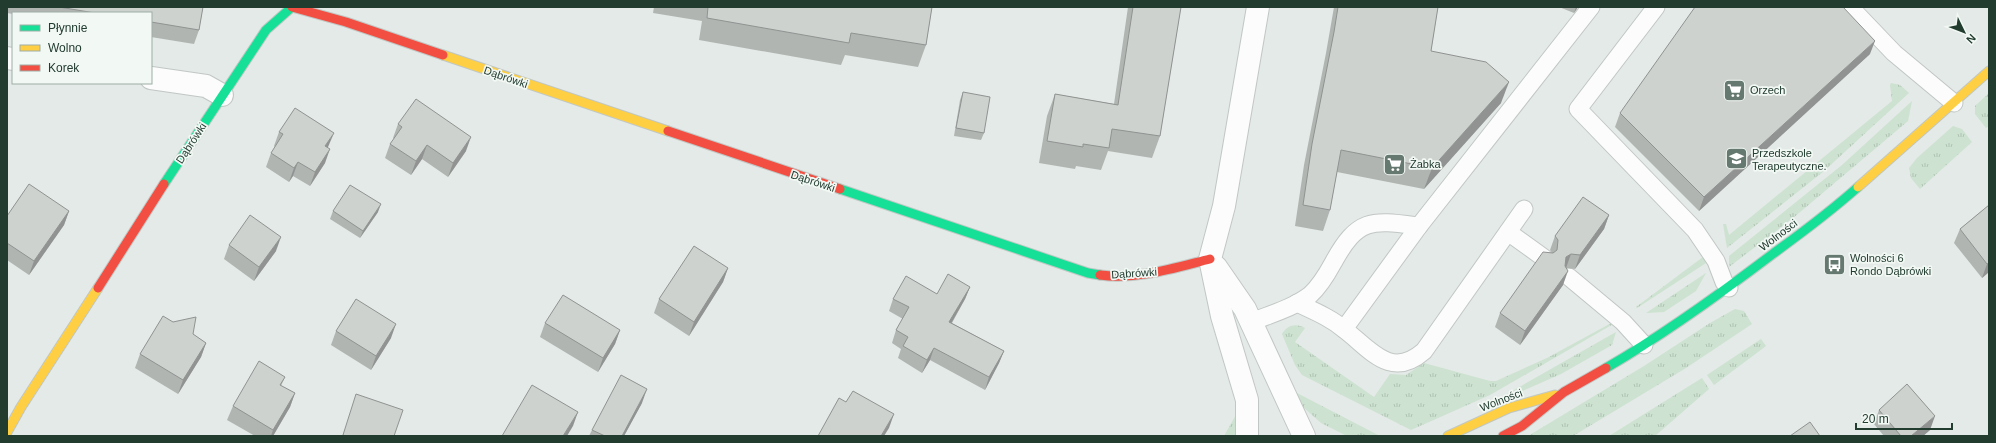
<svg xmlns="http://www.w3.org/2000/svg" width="1996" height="443" font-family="Arial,sans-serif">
<defs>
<pattern id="grass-tufts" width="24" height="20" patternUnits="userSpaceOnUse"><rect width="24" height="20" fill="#cde2d0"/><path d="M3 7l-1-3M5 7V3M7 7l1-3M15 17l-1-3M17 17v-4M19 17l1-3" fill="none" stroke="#b0c3b3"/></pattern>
</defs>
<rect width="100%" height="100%" fill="#e4eae7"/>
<g fill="url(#grass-tufts)">
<path d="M1891 83 1900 85 1909 93 1824 171 1727 248 1723 224H1726L1729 235 1892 101 1890 85Z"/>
<path d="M1989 93V126L1986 128 1975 114V106Z"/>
<path d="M1912 101 1908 121 1793 218 1729 267V256L1842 165Z"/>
<path d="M1953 126 1962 129 1972 142 1920 189 1911 178 1909 168 1917 158Z"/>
<path d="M1703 257 1706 263 1637 308 1636 307Z"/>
<path d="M1706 273 1696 291 1664 312 1646 313Z"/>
<path d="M1735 309 1744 311 1752 324 1686 368 1573 436H1528L1644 366 1710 323Z"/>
<path d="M1615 321V323L1490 395 1411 430 1302 375 1295 365 1282 334C1287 325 1296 323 1305 328L1295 342 1374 397 1390 374 1406 375 1424 363 1490 381H1496L1547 358Z"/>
<path d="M1616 332 1612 345 1561 374 1486 407V406Z"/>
<path d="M1761 339 1766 346 1714 385 1707 375Z"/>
<path d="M1702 378 1709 389 1655 436H1609Z"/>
<path d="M1295 392 1380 436H1347L1321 423 1303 407Z"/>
<path d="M1237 413 1240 436H1224Z"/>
</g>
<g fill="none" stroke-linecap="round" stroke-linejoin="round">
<defs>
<g id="lane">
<path d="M1656 7 1578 109 1695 230 1716 261 1724 282 1729 288"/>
<path d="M1850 7 1894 53 1954 103"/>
<path d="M1508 232 1544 258"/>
<path d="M1569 277 1623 322 1644 345"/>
<path d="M1297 303C1314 311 1331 318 1345 330 1371 350 1391 380 1424 351L1524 209"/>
<path d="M1251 322C1271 314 1293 308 1310 295 1320 286 1327 274 1333 263 1358 217 1372 220 1419 226"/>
<path d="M1344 329 1419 226 1591 7"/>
</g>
<g id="street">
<path d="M7 58 13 59"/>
<path d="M151 78 206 86 222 95"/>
<path d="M1216 267 1245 309 1304 436"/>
<path d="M1247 436V400L1222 316 1210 259 1224 206 1258 7"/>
</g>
<g id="fast">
<path d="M164 184 266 30 292 7"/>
<path d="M840 189 1088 273 1100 275"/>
<path d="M1606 368C1665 334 1720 294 1774 253 1803 232 1831 211 1858 187"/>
</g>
<g id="slow">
<path d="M443 55 668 131"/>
<path d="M1858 187 1989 71"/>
<path d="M7 432 21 407 98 288"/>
<path d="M1448 436 1509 408 1555 395"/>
</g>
<g id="jam">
<path d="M292 7 346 22 443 55"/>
<path d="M668 131 840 189"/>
<path d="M1100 275C1137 280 1174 268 1210 259"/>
<path d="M98 288 164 184"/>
<path d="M1503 436 1522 426 1564 392 1606 368"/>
</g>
</defs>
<use href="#lane" stroke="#c1c7c4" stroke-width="19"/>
<use href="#street" stroke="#c1c7c4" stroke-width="24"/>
<use href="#fast" stroke="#c0c7c4" stroke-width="11"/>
<use href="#slow" stroke="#c0c7c4" stroke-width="11"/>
<use href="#jam" stroke="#c0c7c4" stroke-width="11"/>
<use href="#lane" stroke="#fbfcfb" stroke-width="17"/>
<use href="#street" stroke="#fbfcfb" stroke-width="22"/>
<use href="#fast" stroke="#16e098" stroke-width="9"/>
<use href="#slow" stroke="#ffcf43" stroke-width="9"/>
<use href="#jam" stroke="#f24e42" stroke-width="9"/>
</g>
<g fill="#b0b5b2">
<path d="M7 7H203L199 30 194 44 151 37V13H13V14L7 13Z"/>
<path d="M654 7H932L926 45 918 67 845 55 841 65 699 40 702 21 653 13Z"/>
<path d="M1128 7H1181L1160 136 1152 158 1108 151 1101 170 1076 166 1075 169 1039 163 1047 116 1055 94 1114 104Z"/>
<path d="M1334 7H1438L1431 51 1501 103 1424 189 1337 172 1330 210 1323 231 1295 226 1304 165 1326 53Z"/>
<path d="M1559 7H1578L1574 13Z"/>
<path d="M1870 54 1699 211 1615 127 1620 113Z"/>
<path d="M963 92 984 133 981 140 954 136 960 100Z"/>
<path d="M398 124 466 151 448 177 422 159 411 175 385 158 390 144 394 139 393 138Z"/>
<path d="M279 132 328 147 325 163 310 186 293 176 289 182 266 167 271 153 275 147 274 146Z"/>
<path d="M1989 205V272L1982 278 1954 243 1960 229Z"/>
<path d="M69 211 64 225 29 275 7 260V216Z"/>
<path d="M333 211 378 212 360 238 330 219Z"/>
<path d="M1609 215 1604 229 1575 269 1566 268 1563 285 1520 345 1495 327 1500 313 1552 253 1550 250 1555 236Z"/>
<path d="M229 245 276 251 254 281 224 259Z"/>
<path d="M728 268 723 282 689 336 654 313 659 299Z"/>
<path d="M970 287 965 299 952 323 1004 351 999 363 985 390 930 360 922 373 898 358 901 349 892 343 896 330 903 319 889 311 893 299 937 294Z"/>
<path d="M545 323 620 330 615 344 598 372 540 337Z"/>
<path d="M336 331 391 338 371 370 331 345Z"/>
<path d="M193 334 206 343 201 357 178 394 135 368 140 354Z"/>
<path d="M285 377 281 386 295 393 290 407 273 436H255L227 420 233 406Z"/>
<path d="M642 403 624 436H589L592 430Z"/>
<path d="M1879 410 1930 430 1923 436H1884L1874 424Z"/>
</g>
<g fill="#909391">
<path d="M1576 7H1578L1574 13Z"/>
<path d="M1875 41 1870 54 1699 211 1704 197Z"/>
<path d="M1509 82 1501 103 1424 189 1432 168Z"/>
<path d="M334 133 328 147 320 160 325 146Z"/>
<path d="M471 137 466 151 448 177 453 163Z"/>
<path d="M427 145 422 159 411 175 416 161Z"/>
<path d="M330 149 325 163 310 186 315 172Z"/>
<path d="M298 162 293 176 289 182 294 168Z"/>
<path d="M381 204 378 212 360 238 363 231Z"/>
<path d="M69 211 64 225 29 275 34 261Z"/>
<path d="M1609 215 1604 229 1575 269 1580 255Z"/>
<path d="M281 237 276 251 254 281 259 267Z"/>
<path d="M1571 254 1566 268 1561 271 1566 257Z"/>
<path d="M1989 263V272L1982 278 1987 264Z"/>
<path d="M728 268 723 282 689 336 694 322Z"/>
<path d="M1568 271 1563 285 1520 345 1525 331Z"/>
<path d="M970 287 965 299 945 334 949 322Z"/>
<path d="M396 324 391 338 371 370 376 356Z"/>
<path d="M620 330 615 344 598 372 603 358Z"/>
<path d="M206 343 201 357 178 394 183 380Z"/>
<path d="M934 348 930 360 922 373 927 360Z"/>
<path d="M1004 351 999 363 985 390 989 377Z"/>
<path d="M647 389 642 403 624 436H622Z"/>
<path d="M295 393 290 407 273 436H271L273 430Z"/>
<path d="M578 412 573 426 567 436H563Z"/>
<path d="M894 414 889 428 884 436H881Z"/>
<path d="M1935 416 1930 430 1923 436H1911Z"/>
</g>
<g fill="#cdd2cf" stroke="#909391">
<path d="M59 7H203L199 30 151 22V13H95Z"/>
<path d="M708 7H932L926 45 851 33 849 43 707 18Z"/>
<path d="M1133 7H1181L1160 136 1112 129 1109 148 1083 144V147L1047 141 1055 94 1118 105Z"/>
<path d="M1338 7H1438L1431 51 1486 62 1509 82 1432 168 1341 150 1330 210 1303 205 1312 144 1334 32Z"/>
<path d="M1695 7H1843L1875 41 1704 197 1620 113Z"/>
<path d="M963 92 990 97 984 133 956 128Z"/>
<path d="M416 99 471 137 453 163 427 145 416 161 390 144 402 127 398 124Z"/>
<path d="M295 108 334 133 325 146 330 149 315 172 298 162 294 168 271 153 283 134 279 132Z"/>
<path d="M29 184 69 211 34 261 7 243V216Z"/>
<path d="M350 185 381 204 363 231 333 211Z"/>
<path d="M1583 197 1609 215 1580 255 1571 254 1566 257 1565 266 1568 271 1525 331 1500 313 1543 252 1553 253 1557 250 1558 240 1555 236Z"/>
<path d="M1989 205V263L1987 264 1960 229Z"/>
<path d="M250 215 281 237 259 267 229 245Z"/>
<path d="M694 246 728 268 694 322 659 299Z"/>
<path d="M948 274 970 287 949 322 1004 351 989 377 934 348 927 360 903 346 908 337 896 330 909 307 893 299 906 276 937 294Z"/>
<path d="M563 295 620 330 603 358 545 323Z"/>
<path d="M356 299 396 324 376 356 336 331Z"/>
<path d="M163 316 173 322 196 317 193 334 206 343 183 380 140 354Z"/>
<path d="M259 361 285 377 280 385 295 393 273 430 233 406Z"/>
<path d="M621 375 647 389 622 436H605L592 430Z"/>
<path d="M1907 384 1935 416 1911 436H1901L1879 410Z"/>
<path d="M532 385 578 412 563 436H502Z"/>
<path d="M853 391 894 414 881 436H818L839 398 846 402Z"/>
<path d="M356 394 403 410 394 436H346L343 435Z"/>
<path d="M1810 422 1820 436H1790Z"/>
</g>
<defs>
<symbol id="supermarket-square" viewBox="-11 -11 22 22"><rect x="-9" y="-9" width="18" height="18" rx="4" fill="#667970" stroke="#f2f8f4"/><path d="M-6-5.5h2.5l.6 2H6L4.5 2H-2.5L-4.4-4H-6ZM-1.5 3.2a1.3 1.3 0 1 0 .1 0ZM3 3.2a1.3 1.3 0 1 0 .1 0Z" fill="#fff"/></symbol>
<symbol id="school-square" viewBox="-11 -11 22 22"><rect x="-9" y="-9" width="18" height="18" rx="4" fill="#667970" stroke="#f2f8f4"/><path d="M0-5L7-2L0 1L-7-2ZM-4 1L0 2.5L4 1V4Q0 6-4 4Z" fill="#fff"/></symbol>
<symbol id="bus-square" viewBox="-11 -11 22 22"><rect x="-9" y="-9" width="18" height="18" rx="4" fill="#667970" stroke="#f2f8f4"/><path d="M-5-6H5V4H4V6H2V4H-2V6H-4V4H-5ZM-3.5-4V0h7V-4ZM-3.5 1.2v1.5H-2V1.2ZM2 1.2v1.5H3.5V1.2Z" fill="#fff"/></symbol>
</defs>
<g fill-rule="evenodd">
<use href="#supermarket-square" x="1722" y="78" width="25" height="25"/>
<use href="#school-square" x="1724" y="146" width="25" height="25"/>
<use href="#supermarket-square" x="1382" y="152" width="25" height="25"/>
<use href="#bus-square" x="1822" y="252" width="25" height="25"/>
</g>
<g text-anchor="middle" stroke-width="3.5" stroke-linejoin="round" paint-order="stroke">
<g font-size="11" fill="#223c30" stroke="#f2f8f4">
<text transform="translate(506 77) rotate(19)" y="4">Dąbrówki</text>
<text transform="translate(191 143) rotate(-57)" y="4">Dąbrówki</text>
<text transform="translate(813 181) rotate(18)" y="4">Dąbrówki</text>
<text transform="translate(1778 235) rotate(-37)" y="4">Wolności</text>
<text transform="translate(1134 273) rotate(-4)" y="4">Dąbrówki</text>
<text transform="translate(1501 400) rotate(-21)" y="4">Wolności</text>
</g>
<g font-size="11" fill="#223c30" stroke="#f2f8f4" text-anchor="start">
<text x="1750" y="94">Orzech</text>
<text x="1752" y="157">Przedszkole<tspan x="1752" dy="13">Terapeutyczne.</tspan></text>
<text x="1410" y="168">Żabka</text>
<text x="1850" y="262">Wolności 6<tspan x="1850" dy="13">Rondo Dąbrówki</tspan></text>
</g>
</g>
<rect width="1996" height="443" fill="none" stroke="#223c30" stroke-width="16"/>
<rect x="12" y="12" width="140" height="72" fill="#f2f8f4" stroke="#9fada6"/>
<rect x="20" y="25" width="20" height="6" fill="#16e098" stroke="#9fada6"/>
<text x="48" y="32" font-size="12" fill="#223c30">Płynnie</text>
<rect x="20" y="45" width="20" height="6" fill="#ffcf43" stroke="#9fada6"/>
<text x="48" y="52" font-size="12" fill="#223c30">Wolno</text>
<rect x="20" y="65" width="20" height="6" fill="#f24e42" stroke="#9fada6"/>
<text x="48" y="72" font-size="12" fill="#223c30">Korek</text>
<g transform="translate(1964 32) rotate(133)" stroke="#f2f8f4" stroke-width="3" paint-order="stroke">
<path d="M0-3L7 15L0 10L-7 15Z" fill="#223c30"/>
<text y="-6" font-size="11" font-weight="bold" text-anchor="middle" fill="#223c30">N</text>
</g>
<path d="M1856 423v6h96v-6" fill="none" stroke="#223c30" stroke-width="2"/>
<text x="1862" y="423" font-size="12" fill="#223c30" stroke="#f2f8f4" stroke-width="3" paint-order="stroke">20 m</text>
</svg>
